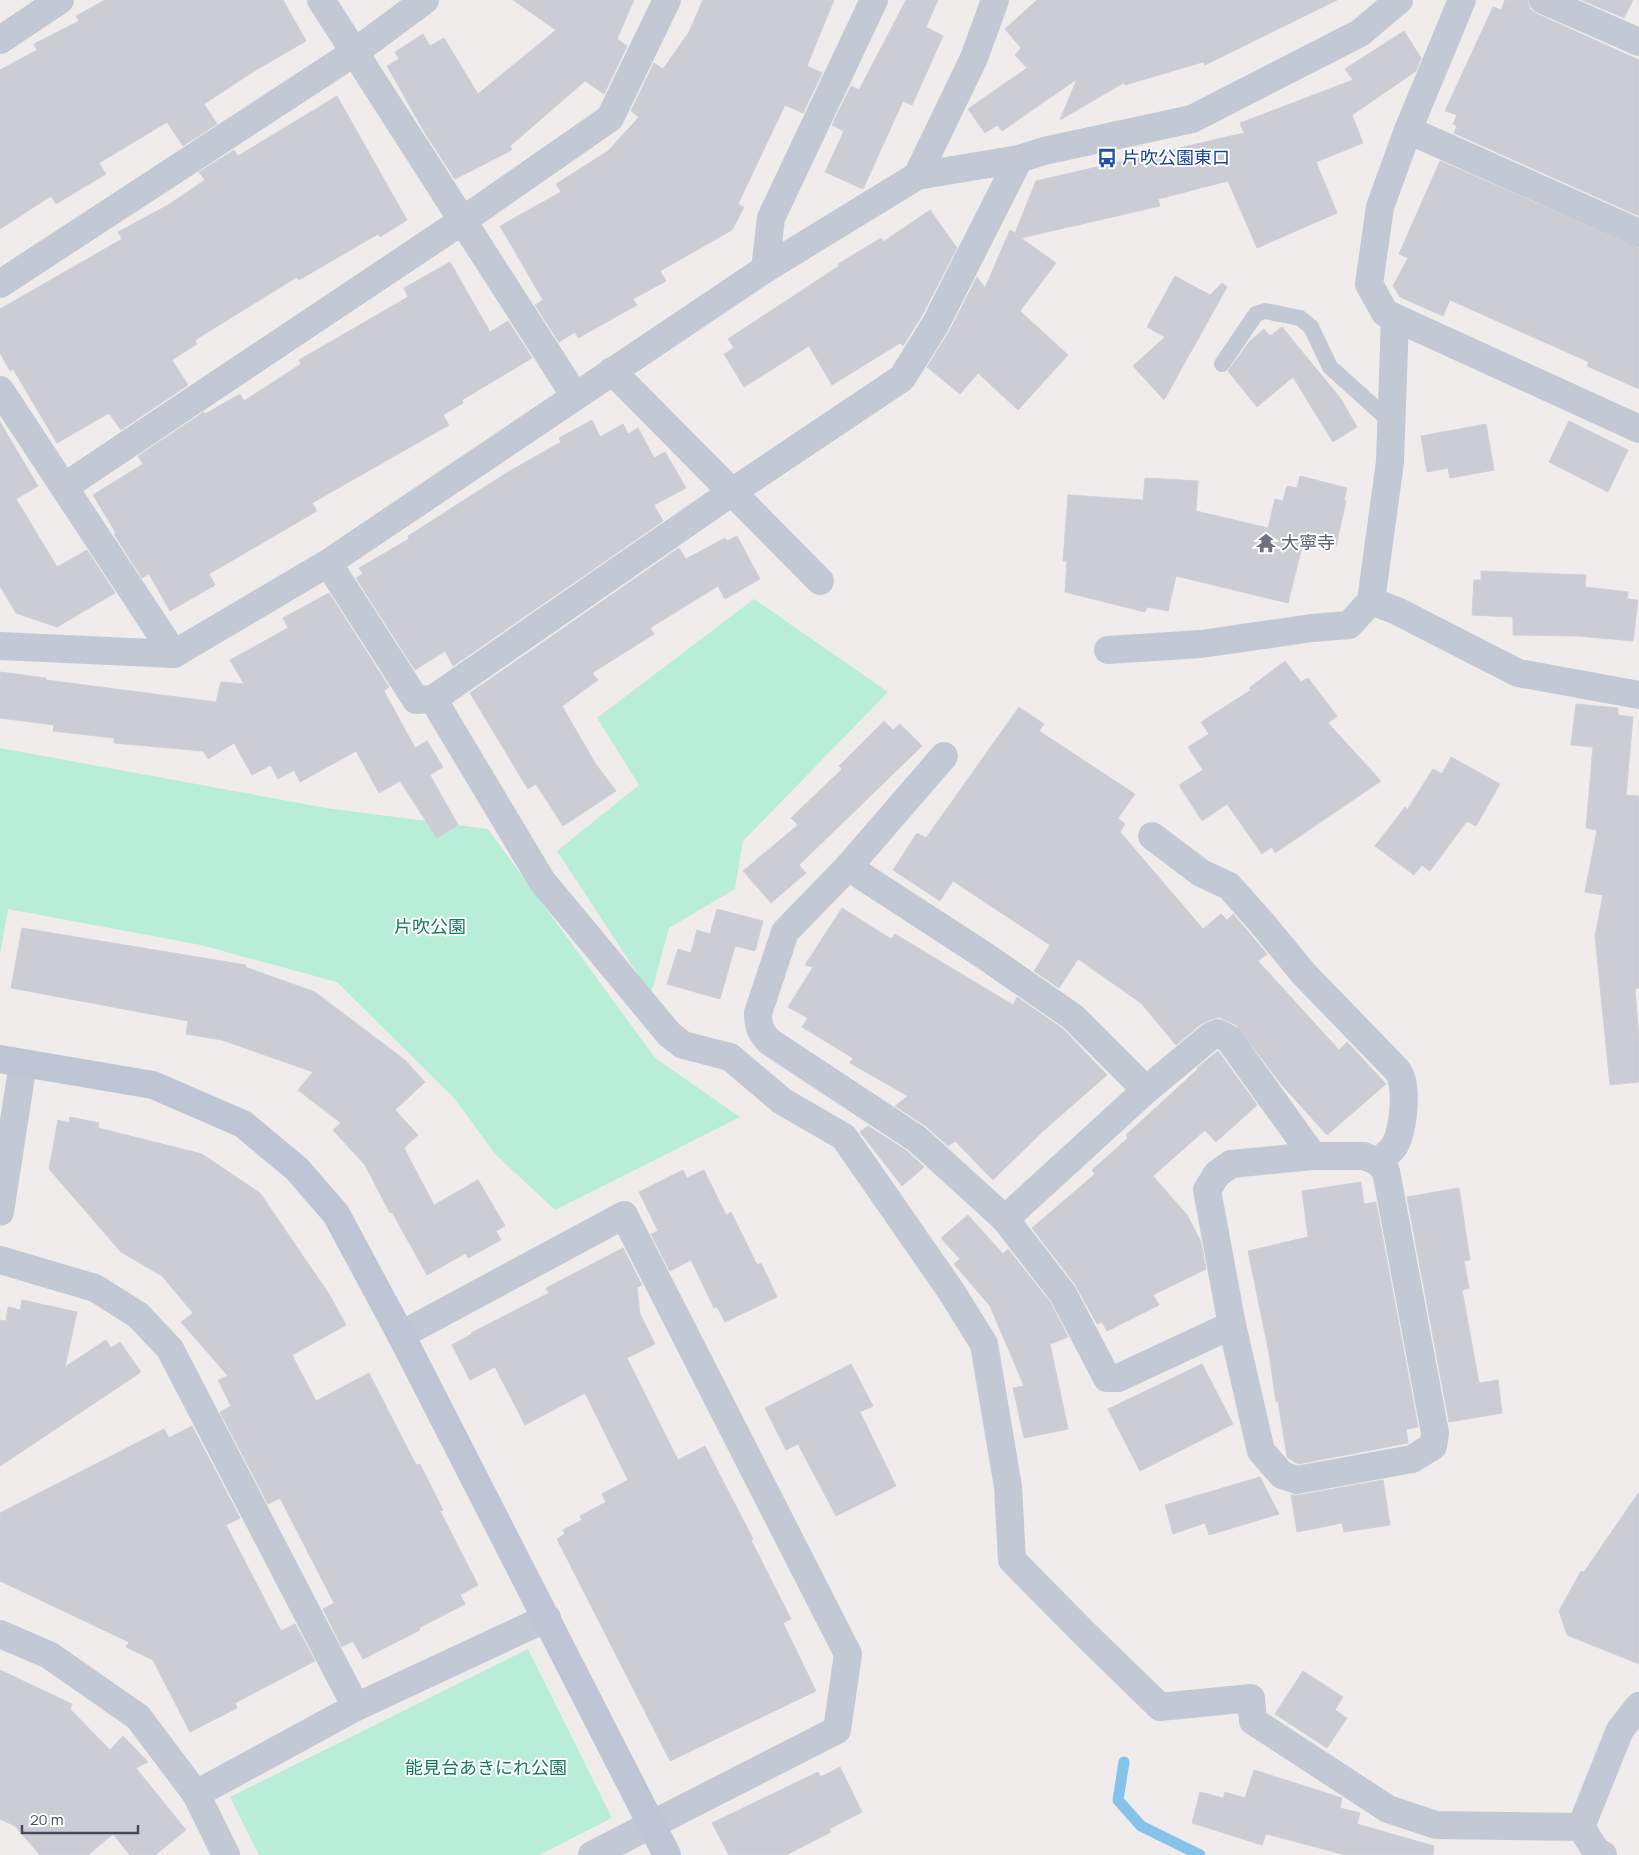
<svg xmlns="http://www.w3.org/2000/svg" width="1639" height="1855" font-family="Manrope,'Noto Sans JP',sans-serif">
<rect width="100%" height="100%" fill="#efeceb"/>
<g fill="#b8eed7">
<path d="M754 599 888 692 743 841 735 889 669 928 651 994 557 851 639 785 597 718Z"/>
<path d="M0 748 326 808 488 829 655 1058 740 1117 555 1210 495 1154 455 1099 337 982 201 945 8 909 0 955Z"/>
<path d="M528 1649 612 1818 539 1855H259L230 1797Z"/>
</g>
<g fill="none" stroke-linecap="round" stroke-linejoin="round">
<path stroke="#85c3eb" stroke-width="11" d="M1124 1762 1118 1800 1141 1826 1200 1855"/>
</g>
<g fill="#cbccd4" stroke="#cfd0d8">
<path d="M105 0H283L306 41 256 70 204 104 217 124 183 146 167 122 99 163 106 174 56 204 51 196 0 229V70L37 50 34 44 79 21 76 16Z"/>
<path d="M513 0H634L617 39 627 46 604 94 585 81 510 146 512 150 455 179 425 133 387 66 399 59 395 52 423 34 430 46 444 38 478 94 556 30Z"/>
<path d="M703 0H834L807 66 822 73 803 113 785 105 738 204 744 207 732 230 660 271 666 281 633 299 637 305 578 338 575 332 559 342 535 305 543 300 500 226 561 192 556 184 608 151 639 117 631 111 654 63 663 69 689 32Z"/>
<path d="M906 0H938L926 27 943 36 912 105 903 101 863 189 825 172 844 131 832 125 851 86 859 90Z"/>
<path d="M1037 0H1337L1205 65 1203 62 1125 85V82L1060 120 1077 79 1002 131 997 125 985 133 968 109 1027 68 1015 55 1021 48 1005 29Z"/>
<path d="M1505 0H1528L1530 9 1537 14 1639 60V216L1454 133 1457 126 1453 124 1457 115 1445 111 1493 7 1501 10Z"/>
<path d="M1582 0H1633L1624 18Z"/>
<path d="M1404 31 1421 58 1416 71 1352 115 1363 143 1316 162 1337 213 1257 248 1228 181 1158 199 1160 206 1021 238 1056 263 1020 311 1068 355 1018 410 978 373 960 394 927 367 949 332 977 277 985 288 1010 230 1015 233 1036 181 1244 133 1240 123 1353 80 1345 69Z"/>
<path d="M337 96 407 220 380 237 378 234 299 280 297 277 195 340 197 344 172 360 188 385 121 430 109 413 57 443 13 369 10 371 0 353V309L122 239 118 232 168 205 205 180 199 172 234 150 238 156Z"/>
<path d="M1440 161 1639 248V389L1587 366 1589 362 1450 300 1443 316 1400 297 1393 286 1408 258 1399 254Z"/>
<path d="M930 210 957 248 921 317 903 346 900 343 832 385 809 346 744 387 724 354 734 348 728 339 839 266 838 264 881 238 883 242Z"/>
<path d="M450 262 490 332 508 321 532 358 462 400 463 403 443 415 449 425 312 503 317 511 209 574 215 585 170 611 149 574 142 578 114 534 116 533 93 495 143 464 138 456 204 412 205 414 240 394 244 401 301 364 299 360 408 297 404 288Z"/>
<path d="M1175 276 1210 295 1222 283 1227 287 1164 400 1133 366 1165 337 1147 327Z"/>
<path d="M1282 327 1341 399 1357 427 1333 442 1293 377 1257 407 1228 371 1250 341 1264 329 1270 336Z"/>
<path d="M592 420 600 437 623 424 628 434 638 428 654 458 665 452 686 488 654 505 663 521 453 666 445 651 415 670 356 578 363 574 359 568 409 539 408 536 508 472 561 442 559 438Z"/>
<path d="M1569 421 1628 450 1608 492 1549 462Z"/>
<path d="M0 422 38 486 16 499 57 567 87 550 115 593 57 627 16 613 0 586Z"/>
<path d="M1486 424 1494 470 1450 478 1448 468 1427 472 1421 436Z"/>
<path d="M1300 476 1347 488 1344 500 1346 501 1336 546 1304 539 1288 603 1176 576 1168 611 1147 607 1145 612 1065 592 1067 561H1063L1068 495 1143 500 1145 478 1198 481 1196 511 1268 528 1275 499 1283 501 1287 486 1297 488Z"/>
<path d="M737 536 760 579 725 599 718 586 650 628 654 634 592 673 598 680 562 706 595 763 616 791 563 826 536 784 528 789 470 693 679 548 686 559 725 538 727 541Z"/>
<path d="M1481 571 1586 575 1585 587 1628 592 1627 599 1638 600 1633 641 1578 636 1513 635V617L1472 615 1474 580H1481Z"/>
<path d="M329 593 389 687 384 691 415 748 427 741 443 767 430 775 458 825 437 838 400 781 379 793 356 751 300 782 294 770 278 779 271 765 252 775 234 743 208 759 203 751 114 743V738L53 731 54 725 0 718V672L46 678V680L216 702 221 682 244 684 230 660 288 628 283 618Z"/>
<path d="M1285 661 1301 682 1308 678 1337 716 1328 723 1381 781 1275 853 1272 847 1262 854 1227 804 1202 821 1179 785 1203 770 1188 747 1209 734 1201 722 1251 690 1249 688Z"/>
<path d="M1576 704 1618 708V715L1633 717 1626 795 1639 796V988L1635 989 1639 1039V1082L1610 1085 1595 936 1603 895 1585 892 1597 830 1586 828 1593 747 1571 745Z"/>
<path d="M1019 707 1044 724 1039 731 1135 794 1118 818 1125 824 1120 832 1203 929 1221 914 1227 920 1233 914 1267 954 1258 961 1339 1050 1347 1042 1386 1084 1327 1135 1281 1084 1236 1025 1219 1017 1212 1019 1201 1024 1176 1045 1141 1003 1078 959 1059 988 1034 971 1050 945 953 881 940 901 893 870 917 833 926 838Z"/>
<path d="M884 721 893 730 900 724 922 746 799 865 806 873 771 903 743 871 798 825 791 818 842 769 839 766Z"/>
<path d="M1451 757 1500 784 1476 826 1467 821 1430 871 1422 865 1414 875 1375 846 1405 807 1407 810 1433 769 1442 774Z"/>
<path d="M842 908 891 939 895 934 1013 1005 1017 997 1063 1029 1107 1075 1042 1132 993 1180 955 1141 948 1146 926 1126 895 1106 908 1096 850 1063 853 1058 802 1027 808 1018 788 1007 813 967 805 965Z"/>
<path d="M717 909 763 921 755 951 735 946 720 999 667 984 678 949 691 953 697 930 710 934Z"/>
<path d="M22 928 246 965 245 967 315 992 405 1060 425 1082 395 1110 418 1135 404 1148 434 1205 478 1180 505 1226 496 1231 501 1240 468 1258 466 1253 427 1275 392 1212 390 1213 365 1165 333 1130 341 1123 298 1090 313 1072 222 1040 186 1034 188 1021 11 988Z"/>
<path d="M1218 1051 1257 1105 1216 1142 1205 1130 1153 1176 1187 1215 1201 1242 1206 1269 1153 1295 1159 1305 1107 1331 1102 1322 1097 1324 1075 1284 1032 1228 1095 1174 1092 1170 1128 1138 1126 1135 1198 1069 1197 1068Z"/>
<path d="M70 1117 99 1123 98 1128 202 1154 260 1193 329 1294 346 1325 292 1355 316 1401 369 1373 416 1465 420 1464 443 1510 440 1511 478 1585 460 1595 465 1604 419 1628 420 1630 363 1659 353 1641 342 1647 323 1609 334 1603 280 1498 268 1504 220 1412 231 1406 218 1380 228 1376 181 1322 193 1313 162 1276 121 1252 49 1169 58 1120 69 1123Z"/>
<path d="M868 1126 907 1151 924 1167 902 1186 860 1132Z"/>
<path d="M683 1170 687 1178 704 1170 726 1215 731 1212 757 1265 761 1263 777 1297 725 1322 717 1307 714 1308 691 1260 670 1271 651 1234 658 1231 639 1192Z"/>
<path d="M1361 1182 1364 1204 1376 1202 1418 1427 1406 1429 1408 1443 1298 1464 1287 1457 1278 1401 1276 1402 1269 1353 1248 1251 1308 1237 1302 1191Z"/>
<path d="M1459 1188 1470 1260 1464 1261 1469 1288 1462 1290 1479 1383 1498 1380 1502 1413 1449 1422 1407 1197Z"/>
<path d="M968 1215 1003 1254 1008 1249 1050 1302 1068 1337 1050 1344 1068 1429 1024 1438 1013 1388 1024 1386 990 1306 954 1264 960 1259 941 1238Z"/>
<path d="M623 1248 642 1285 637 1287 640 1314 655 1344 627 1358 678 1460 705 1446 753 1539 751 1540 791 1619 783 1623 816 1691 670 1761 557 1539 565 1534 563 1530 582 1520 580 1516 606 1502 602 1494 628 1480 585 1393 525 1425 495 1367 470 1380 452 1345 472 1334 471 1333 549 1293 546 1288Z"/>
<path d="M22 1300 77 1312 65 1367 106 1340 111 1348 120 1342 141 1372 0 1466V1320L6 1321 8 1307 20 1310Z"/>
<path d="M851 1364 873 1406 860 1412 896 1486 836 1516 798 1444 786 1450 765 1408Z"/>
<path d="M1202 1364 1233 1424 1140 1471 1108 1409Z"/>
<path d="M192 1426 240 1518 226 1525 281 1631 295 1624 315 1661 235 1703 237 1708 190 1732 153 1660 126 1647 129 1642 0 1581V1513L164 1429 169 1438Z"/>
<path d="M1260 1477 1279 1514 1209 1535 1205 1523 1173 1534 1165 1505Z"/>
<path d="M1383 1480 1390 1525 1344 1532 1342 1523 1297 1532 1291 1495H1300Z"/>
<path d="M1639 1492V1664L1567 1635 1559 1611 1581 1571 1584 1572Z"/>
<path d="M0 1670 72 1704 70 1709 110 1750 123 1736 148 1762 136 1768 186 1830 155 1855H130L113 1834 88 1855H40L15 1826 0 1819Z"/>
<path d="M1303 1671 1343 1697 1335 1710 1347 1718 1327 1748 1275 1714Z"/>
<path d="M840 1767 862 1812 829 1829 831 1832 786 1855H729L712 1823 818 1772 821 1777Z"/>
<path d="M1254 1770 1342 1798 1340 1808 1360 1813 1357 1824 1434 1846 1433 1855H1346L1266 1834 1262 1845 1192 1823 1200 1792 1223 1798 1225 1792 1245 1798Z"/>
</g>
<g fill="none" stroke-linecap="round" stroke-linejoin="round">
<path stroke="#c2c8d4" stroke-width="16" d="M1222 364 1256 314 1265 311 1300 318 1311 327 1330 367 1391 422"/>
<g stroke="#c2c8d4" stroke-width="28">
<path d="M321 0 575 396"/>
<path d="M1462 0 1408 130 1380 207 1369 284 1385 313 1639 429"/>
<path d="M1543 0 1639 42"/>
<path d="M0 40 60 0"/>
<path d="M1408 130 1639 233"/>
<path d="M917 176 974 58 995 0"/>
<path d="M765 269 771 218 874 0"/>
<path d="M0 284 355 52 425 0"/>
<path d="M612 371 820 581"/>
<path d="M0 390 174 654"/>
<path d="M64 487 462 221 610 118 667 0"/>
<path d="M328 563 416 700 433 699 732 492 902 378 935 325 1019 159"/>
<path d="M1371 601 1390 462 1395 318"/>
<path d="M0 646 174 654 328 563 765 269 917 176 1019 159 1044 151 1192 119 1360 33 1399 0"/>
<path d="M1108 650 1201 644 1312 628 1349 625 1371 601 1397 611 1518 673 1639 695"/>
<path d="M433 699 542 881 669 1034 683 1045 730 1057 782 1101 844 1137 951 1291 984 1344 1008 1487 1012 1560 1085 1634 1160 1707 1251 1698 1253 1721 1388 1809 1436 1825 1581 1827 1596 1851 1603 1855"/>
<path d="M1152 836 1201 873 1229 886 1261 922 1304 974 1397 1070C1409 1084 1403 1130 1395 1145 1391 1152 1383 1157 1378 1162L1364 1156H1313L1231 1164 1217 1174 1207 1190 1232 1325"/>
<path d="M848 867 944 756"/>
<path d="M1146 1090 1073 1017 985 956 848 867 785 932 758 1013C758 1027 761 1033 770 1042L917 1139 1005 1219 1063 1294 1107 1378H1118L1232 1325 1261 1451 1282 1475 1297 1480 1412 1459 1433 1446 1435 1433 1386 1171 1378 1162"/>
<path d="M0 1212 23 1063"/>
<path d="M1005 1219 1146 1090 1211 1036 1218 1033 1229 1039 1313 1156"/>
<path d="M0 1260 95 1288 138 1315 170 1349 356 1707"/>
<path d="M401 1335 624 1215 848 1654 837 1730 592 1855"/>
<path d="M0 1634 49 1655 138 1717 196 1794 226 1855"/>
<path d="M196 1794 356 1707 547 1618"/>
<path d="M1581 1827 1620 1730 1639 1706"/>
</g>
<path stroke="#bec5d5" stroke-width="28" d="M0 1059 153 1085 243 1124 297 1169 336 1214 401 1335 667 1855"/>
</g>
<defs>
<symbol id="bus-bare" viewBox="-9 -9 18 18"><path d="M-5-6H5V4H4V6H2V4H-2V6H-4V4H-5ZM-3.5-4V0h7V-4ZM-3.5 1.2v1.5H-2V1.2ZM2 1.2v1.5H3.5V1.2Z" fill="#1a4fb4" stroke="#fff" stroke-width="2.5" paint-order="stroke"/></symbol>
<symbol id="temple-bare" viewBox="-9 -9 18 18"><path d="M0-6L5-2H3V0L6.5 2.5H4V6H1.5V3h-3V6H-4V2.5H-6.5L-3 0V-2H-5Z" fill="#6b7280" stroke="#fff" stroke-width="2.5" paint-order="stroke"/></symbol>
</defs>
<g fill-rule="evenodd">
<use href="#bus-bare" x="1093" y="144" width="28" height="28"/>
<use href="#temple-bare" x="1252" y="529" width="28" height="28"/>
</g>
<g text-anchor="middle" stroke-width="4" stroke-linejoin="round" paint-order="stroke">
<g font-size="18" fill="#164399" stroke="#fff" text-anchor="start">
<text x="1122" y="164">片吹公園東口</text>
</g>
<g font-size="18" fill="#5b616d" stroke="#fff" text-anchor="start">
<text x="1281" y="549">大寧寺</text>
</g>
<g font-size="18" fill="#16795a" stroke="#fff">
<text x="430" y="933">片吹公園</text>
<text x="486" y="1774">能見台あきにれ公園</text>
</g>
</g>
<path d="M22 1825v8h116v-8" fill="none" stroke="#444b59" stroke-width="2.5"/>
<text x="30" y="1825" font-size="15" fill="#444b59" stroke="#ffffff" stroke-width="4" paint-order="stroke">20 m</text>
</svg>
